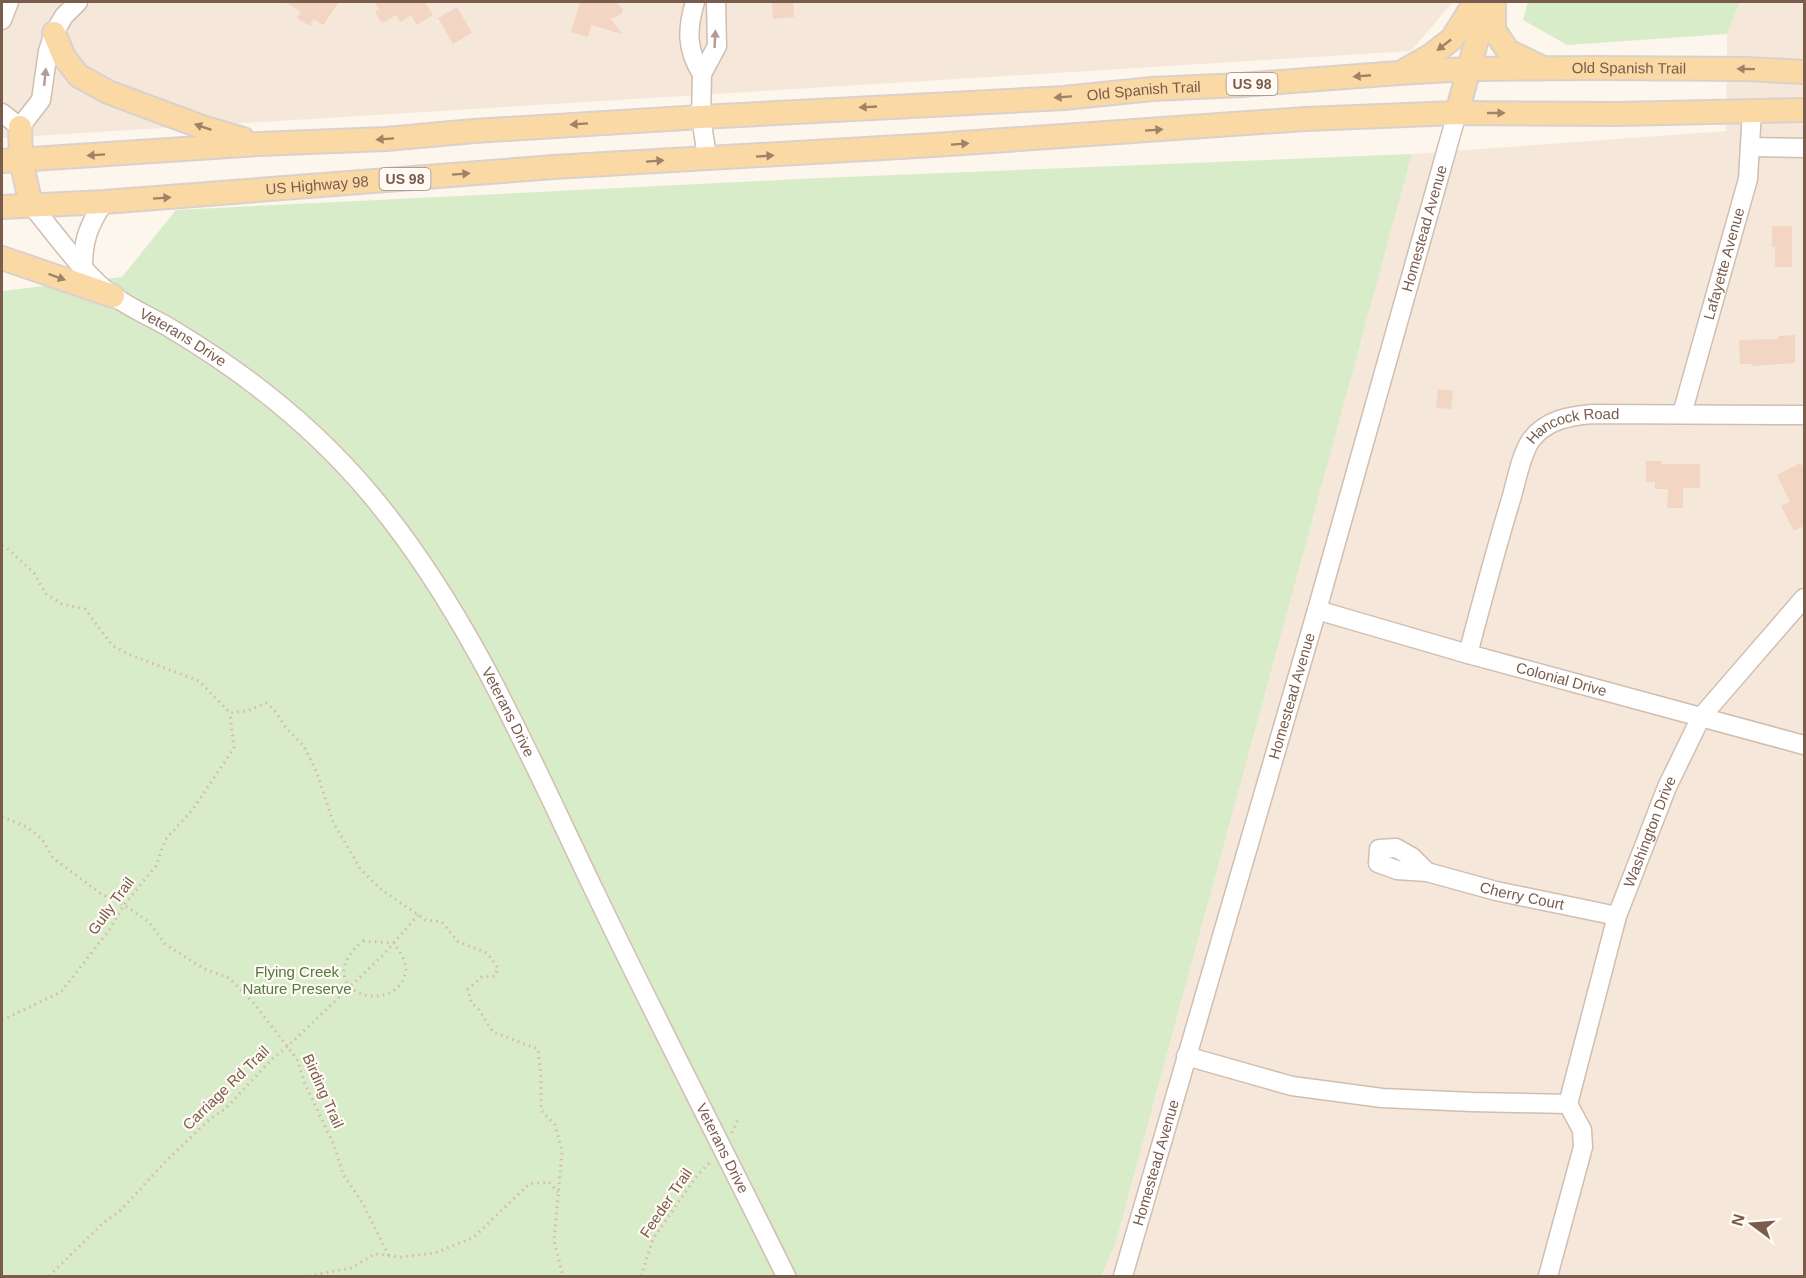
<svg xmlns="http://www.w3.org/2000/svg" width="1806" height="1278" font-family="Helvetica,sans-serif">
<rect width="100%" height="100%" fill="#fdf6ec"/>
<g fill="#f5e8da">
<path d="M2 2H1453L1411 51 2 138Z"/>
<path d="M1740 2H1804V1276H1101L1115 1245 1412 154 1726 131 1727 34Z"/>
</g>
<g fill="#d8ecc9">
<path d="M1528 2H1740L1727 34 1567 45 1523 20Z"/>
<path d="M1412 154 1115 1245 1101 1276H2V291L122 277 176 210 820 178Z"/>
</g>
<g fill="#f3d5c3">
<path d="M285 2H339L323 25 314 19 310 26 297 18 301 12Z"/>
<path d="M374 2H425L433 15 417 25 411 15 400 22 396 15 382 23 375 12 379 9Z"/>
<path d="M580 2H616L623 9 621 14 611 19 622 34 591 25 588 37 571 32Z"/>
<path d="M772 2H793L794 17 773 19Z"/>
<path d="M457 7 472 33 453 44 438 18Z"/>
<path d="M1772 226H1792V267H1775V247H1772Z"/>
<path d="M1795 335V363L1752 366 1751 364H1740L1739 340 1778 339V336Z"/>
<path d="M1438 389 1453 391 1451 409 1436 408Z"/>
<path d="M1646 461H1662V464H1700V488H1683V508H1667L1668 489H1655V482H1646Z"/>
<path d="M1801 463 1804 470V526L1794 531 1781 506 1790 502 1777 475Z"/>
</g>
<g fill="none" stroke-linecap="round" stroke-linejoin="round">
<defs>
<g id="minor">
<path d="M695 2C687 29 686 49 702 74"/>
<path d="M2 20 9 2"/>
<path d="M2 113 20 127 41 100 48 51 54 33 64 16 78 2"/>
<path d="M1750 147 1804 148"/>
<path d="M707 157 701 117 702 74 717 46 716 2"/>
<path id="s1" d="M31 205C55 233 83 274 112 295 130 308 151 317 170 328 244 372 316 429 371 495 469 612 529 755 595 892 657 1021 723 1148 786 1276"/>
<path d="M83 266C83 239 89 225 104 202"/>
<path id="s2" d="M1682 414 1748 179 1752 110"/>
<path id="s3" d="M1317 610 1468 654 1804 745"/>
<path id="s4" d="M1468 654C1482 601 1496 548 1512 496 1517 478 1521 455 1531 440 1546 420 1569 416 1592 414L1804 415"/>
<path d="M1396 848 1412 857 1427 872 1397 870 1378 863 1379 849Z"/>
<path id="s5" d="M1427 872 1496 891 1617 916"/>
<path d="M1186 1056 1292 1086 1382 1098 1472 1102 1568 1104"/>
<path id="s6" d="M1123 1276 1317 610 1457 113"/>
<path id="s7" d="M1548 1276 1583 1147 1582 1130 1568 1104 1617 916 1667 787 1701 717 1804 598"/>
</g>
<g id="major">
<path d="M1494 3V30L1508 51 1541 67"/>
<path d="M54 33 64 57 79 76 108 92 202 127 243 139"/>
<path d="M1405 70 1430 56 1452 39 1475 2"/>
<path d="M1457 113 1487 2"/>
<path d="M20 127 21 160 31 205"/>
<path id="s8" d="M2 161 259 144 386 139 474 131 701 117 1064 98 1152 89 1241 85 1399 73 1468 69 1596 68 1747 69 1804 72"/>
<path id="s9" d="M2 207 104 202 554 167 934 145 1305 119 1457 113 1618 114 1804 110"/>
<path d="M2 258 113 296"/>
</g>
</defs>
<use href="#minor" stroke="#d1beb0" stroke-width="21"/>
<use href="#major" stroke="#dad1cd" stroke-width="26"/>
<g stroke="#d9b8a5" stroke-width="3" stroke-dasharray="1.5 4.5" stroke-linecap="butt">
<path d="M2 546 7 548 34 573 46 594 62 604 85 609 112 645 128 654 199 681 230 713 247 711 266 703 275 711 286 728 304 746 317 773 333 822 361 870 383 891 426 920 442 922 457 941 487 953 498 968 495 976 482 977 468 989 471 1002 479 1010 493 1032 538 1049 541 1079V1110L555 1125 562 1151 554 1241 563 1276"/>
<path d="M2 817 27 827 42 839 53 858 100 893 124 905 149 922 165 944 204 969 229 978 252 1001 297 1059 305 1084 334 1145 343 1174 363 1204 389 1256"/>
<path d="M363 941 394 943C399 951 405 959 406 968 406 974 403 981 400 985 374 1014 313 982 363 941Z"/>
<path d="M2 1020 61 992 110 929 124 905 156 866 165 840 193 809 234 748 230 713"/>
<path d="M732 1133 739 1117"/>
<path d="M49 1276 102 1224 121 1210 166 1161 209 1120 226 1108 273 1058 288 1046 384 954 418 915"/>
<path d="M309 1276 351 1268 375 1254 401 1257 435 1253 474 1237 529 1184 549 1182 558 1192"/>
<path d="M641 1276 653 1239 696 1177 711 1161"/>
</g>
<use href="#minor" stroke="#fff" stroke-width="18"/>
<use href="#major" stroke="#fbd9a5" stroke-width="22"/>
</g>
<defs><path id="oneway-solid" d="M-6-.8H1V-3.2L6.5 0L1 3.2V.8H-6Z" transform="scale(1.5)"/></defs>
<g fill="#af9d94">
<use href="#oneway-solid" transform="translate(715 39) rotate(-87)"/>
<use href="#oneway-solid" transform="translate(45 77) rotate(-84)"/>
</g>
<g fill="#a18267">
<use href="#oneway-solid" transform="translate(1444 45) rotate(142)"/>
<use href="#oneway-solid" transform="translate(1746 69) rotate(-179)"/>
<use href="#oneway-solid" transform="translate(1362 76) rotate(175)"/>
<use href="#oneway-solid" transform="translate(1063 97) rotate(176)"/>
<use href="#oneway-solid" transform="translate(868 107) rotate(177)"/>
<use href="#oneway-solid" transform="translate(1496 113)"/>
<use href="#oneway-solid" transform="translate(579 124) rotate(176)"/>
<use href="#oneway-solid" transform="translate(203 127) rotate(-161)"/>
<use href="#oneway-solid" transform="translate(1154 130) rotate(-4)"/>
<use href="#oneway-solid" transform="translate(385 139) rotate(176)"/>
<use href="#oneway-solid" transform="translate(960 144) rotate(-4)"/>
<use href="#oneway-solid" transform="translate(96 155) rotate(176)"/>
<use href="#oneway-solid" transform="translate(765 156) rotate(-4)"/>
<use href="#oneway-solid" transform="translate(655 161) rotate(-4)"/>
<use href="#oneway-solid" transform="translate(461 174) rotate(-4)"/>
<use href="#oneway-solid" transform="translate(162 198) rotate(-4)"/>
<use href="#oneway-solid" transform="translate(57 277) rotate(20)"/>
</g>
<g text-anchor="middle" stroke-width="4.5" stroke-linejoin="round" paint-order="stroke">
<g fill="#fffaf3" stroke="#a28b7f" stroke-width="1.5">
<rect x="1226.5" y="73" width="51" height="22" rx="4.5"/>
<rect x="379.5" y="168" width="51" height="22" rx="4.5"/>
</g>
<g font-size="14" font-weight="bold" fill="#7a5c4d">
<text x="1252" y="89">US 98</text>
<text x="405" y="184">US 98</text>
</g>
<g font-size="15" fill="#7a5c4d" stroke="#fffaf3">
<text dy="5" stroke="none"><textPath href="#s8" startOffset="1630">Old Spanish Trail</textPath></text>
<text dy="5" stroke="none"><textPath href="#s8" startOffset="1144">Old Spanish Trail</textPath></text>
<text dy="5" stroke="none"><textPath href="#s9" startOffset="316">US Highway 98</textPath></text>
<text dy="5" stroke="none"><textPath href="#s6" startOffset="1090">Homestead Avenue</textPath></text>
<text dy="5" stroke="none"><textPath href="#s2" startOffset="156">Lafayette Avenue</textPath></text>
<text dy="5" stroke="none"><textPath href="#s1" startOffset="204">Veterans Drive</textPath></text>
<text dy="5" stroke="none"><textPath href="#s4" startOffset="270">Hancock Road</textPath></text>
<text dy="5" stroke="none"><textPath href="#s3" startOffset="254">Colonial Drive</textPath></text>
<text dy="5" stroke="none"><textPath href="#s6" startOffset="604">Homestead Avenue</textPath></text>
<text dy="5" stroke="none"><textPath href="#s1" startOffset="708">Veterans Drive</textPath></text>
<text dy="5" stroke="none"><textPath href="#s7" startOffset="465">Washington Drive</textPath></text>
<text dy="5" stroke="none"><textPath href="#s5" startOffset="98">Cherry Court</textPath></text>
<text transform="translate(111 906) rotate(-54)" y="5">Gully Trail</text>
<text transform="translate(226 1088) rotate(-44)" y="5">Carriage Rd Trail</text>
<text transform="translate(323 1091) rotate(66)" y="5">Birding Trail</text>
<text dy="5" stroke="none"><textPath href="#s1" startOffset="1194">Veterans Drive</textPath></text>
<text dy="5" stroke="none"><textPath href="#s6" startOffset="118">Homestead Avenue</textPath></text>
<text transform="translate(666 1203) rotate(-56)" y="5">Feeder Trail</text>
</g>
<g font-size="15" fill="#537a41" stroke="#fffaf3">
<text x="297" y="977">Flying Creek<tspan x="297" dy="17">Nature Preserve</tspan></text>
</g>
</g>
<rect width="1806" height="1278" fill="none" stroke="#7a5c4d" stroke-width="6"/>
<g transform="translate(1752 1224) rotate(286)" stroke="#fffaf3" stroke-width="4.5" paint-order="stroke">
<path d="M0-4.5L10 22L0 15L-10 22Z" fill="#7a5c4d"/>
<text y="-9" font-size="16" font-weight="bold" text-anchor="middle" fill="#7a5c4d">N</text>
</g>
</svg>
